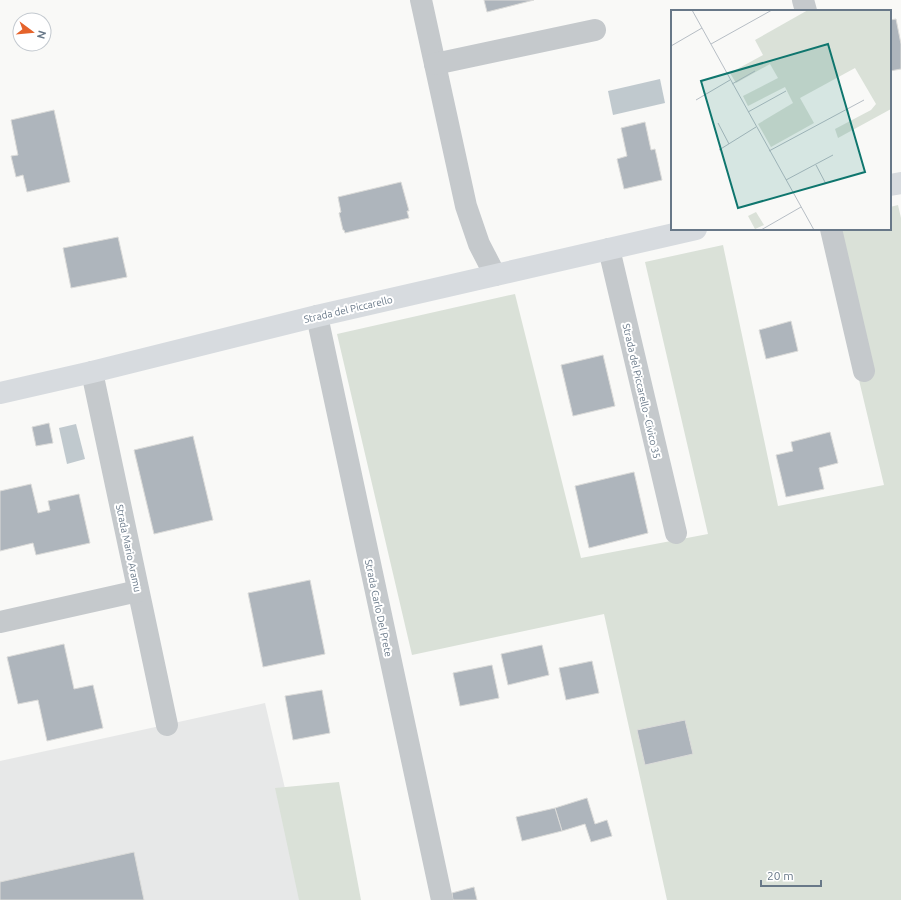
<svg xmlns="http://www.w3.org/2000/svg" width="901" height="900" font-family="Ubuntu,sans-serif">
<rect width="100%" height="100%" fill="#f9f9f7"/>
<path fill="#e7e8e8" d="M265 703 311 900H0V761Z"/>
<g fill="#dae1d8">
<path d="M898 205 901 218V900H667L604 614 412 655 337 334 515 294 581 558 708 534 645 262 723 245 778 506 884 485 823 229H890V207Z"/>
<path d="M339 782 361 900H299L275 788Z"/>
</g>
<g fill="#c0c9ce">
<path d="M660 79 665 103 613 115 608 91Z"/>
<path d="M76 424 85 459 67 464 59 428Z"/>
</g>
<g fill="#aeb5bc" stroke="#dbdbd9">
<path d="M484 0H534L487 12Z"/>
<path d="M896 19 901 44V69L890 71V20Z"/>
<path d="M54 110 70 182 27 192 23 175 16 177 11 156 18 155 11 120Z"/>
<path d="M645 122 651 150 655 149 662 180 624 189 617 159 627 156 621 128Z"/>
<path d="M401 182 409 211H407L409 218 345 233 344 230H343L339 213 341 212 338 197Z"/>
<path d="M118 237 127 277 71 288 63 248Z"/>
<path d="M791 321 798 351 766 359 759 330Z"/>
<path d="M603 355 615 406 573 416 561 365Z"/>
<path d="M49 423 53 443 36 446 32 427Z"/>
<path d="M830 432 838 463 819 468 824 489 786 497 776 455 793 451 791 442Z"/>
<path d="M193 436 213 520 154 534 134 450Z"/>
<path d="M634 472 648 533 589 548 575 486Z"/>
<path d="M31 484 38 513 50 510 48 501 79 494 90 543 36 555 33 543 0 551V491Z"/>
<path d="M310 580 325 654 263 667 248 593Z"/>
<path d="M64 644 74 689 93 685 103 728 47 741 38 700 18 704 7 657Z"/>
<path d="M542 645 549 675 508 685 501 654Z"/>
<path d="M592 661 599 693 566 700 559 668Z"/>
<path d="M492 665 499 698 460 706 453 673Z"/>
<path d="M322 690 330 733 293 740 285 696Z"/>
<path d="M685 720 693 754 645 765 637 730Z"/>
<path d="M587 798 595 824 607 820 612 836 591 842 585 824 562 831 555 808Z"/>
<path d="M555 808 562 831 522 841 516 817Z"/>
<path d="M134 852 144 900H0V882Z"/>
<path d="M474 887 477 900H453L452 893Z"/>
</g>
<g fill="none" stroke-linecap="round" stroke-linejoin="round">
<g stroke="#c5c9cc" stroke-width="22">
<path d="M421 0 466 206 479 244 495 275"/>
<path d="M803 0 806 11"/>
<path d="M435 64 595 30"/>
<path d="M831 229 864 371"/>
<path d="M609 249 676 533"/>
<path d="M317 316 442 900"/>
<path d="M92 372 167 725"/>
<path d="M0 622 138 591"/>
</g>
<g stroke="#d7dbdf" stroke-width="22">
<path d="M890 185 901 183"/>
<path d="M0 393 92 372 317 316 696 229"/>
</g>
</g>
<g text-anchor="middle" stroke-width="4" stroke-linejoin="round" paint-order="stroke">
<g font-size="10" fill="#687888" stroke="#fff">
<text transform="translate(348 309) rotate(-13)" y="4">Strada del Piccarello</text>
<text transform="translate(642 391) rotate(77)" y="4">Strada del Piccarello - Civico 35</text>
<text transform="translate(129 548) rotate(78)" y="4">Strada Mario Aramu</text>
<text transform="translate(379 608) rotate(78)" y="4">Strada Carlo Del Prete</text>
</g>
</g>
<g transform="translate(671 10)">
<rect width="220" height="220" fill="#f9f9f7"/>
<path d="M137 0H220V99L167 128 164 119 200 100 205 94 184 58 129 88 143 113 100 137 87 114 122 93 114 77 77 96 72 86 107 68 99 54 65 73 59 63 92 45 84 30ZM85 202 93 215 84 219 77 206Z" fill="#dae1d8"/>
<path fill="none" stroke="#b6bdc4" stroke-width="1" d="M21 0 143 220M40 34 101 0M0 36 31 18M61 74 84 61M25 90 59 70M77 102 115 81M47 113 58 134M48 140 85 117M98 141 193 90M145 155 155 174M115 170 162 145M90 220 130 197"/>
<path fill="#0f766e" fill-opacity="0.15" stroke="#0f766e" stroke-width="2" d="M157 34 194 162 67 198 30 71Z"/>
<rect width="220" height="220" fill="none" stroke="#687888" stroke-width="2"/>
</g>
<g transform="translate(32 32) rotate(106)"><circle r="19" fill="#ffffff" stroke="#c3c9cf"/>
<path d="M0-3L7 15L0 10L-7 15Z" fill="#e5632b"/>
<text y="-6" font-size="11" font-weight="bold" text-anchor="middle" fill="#687888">N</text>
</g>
<path d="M761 880v6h60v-6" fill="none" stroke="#687888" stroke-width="2"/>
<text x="767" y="880" font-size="12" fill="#687888" stroke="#ffffff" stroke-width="3" paint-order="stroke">20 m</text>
</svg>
